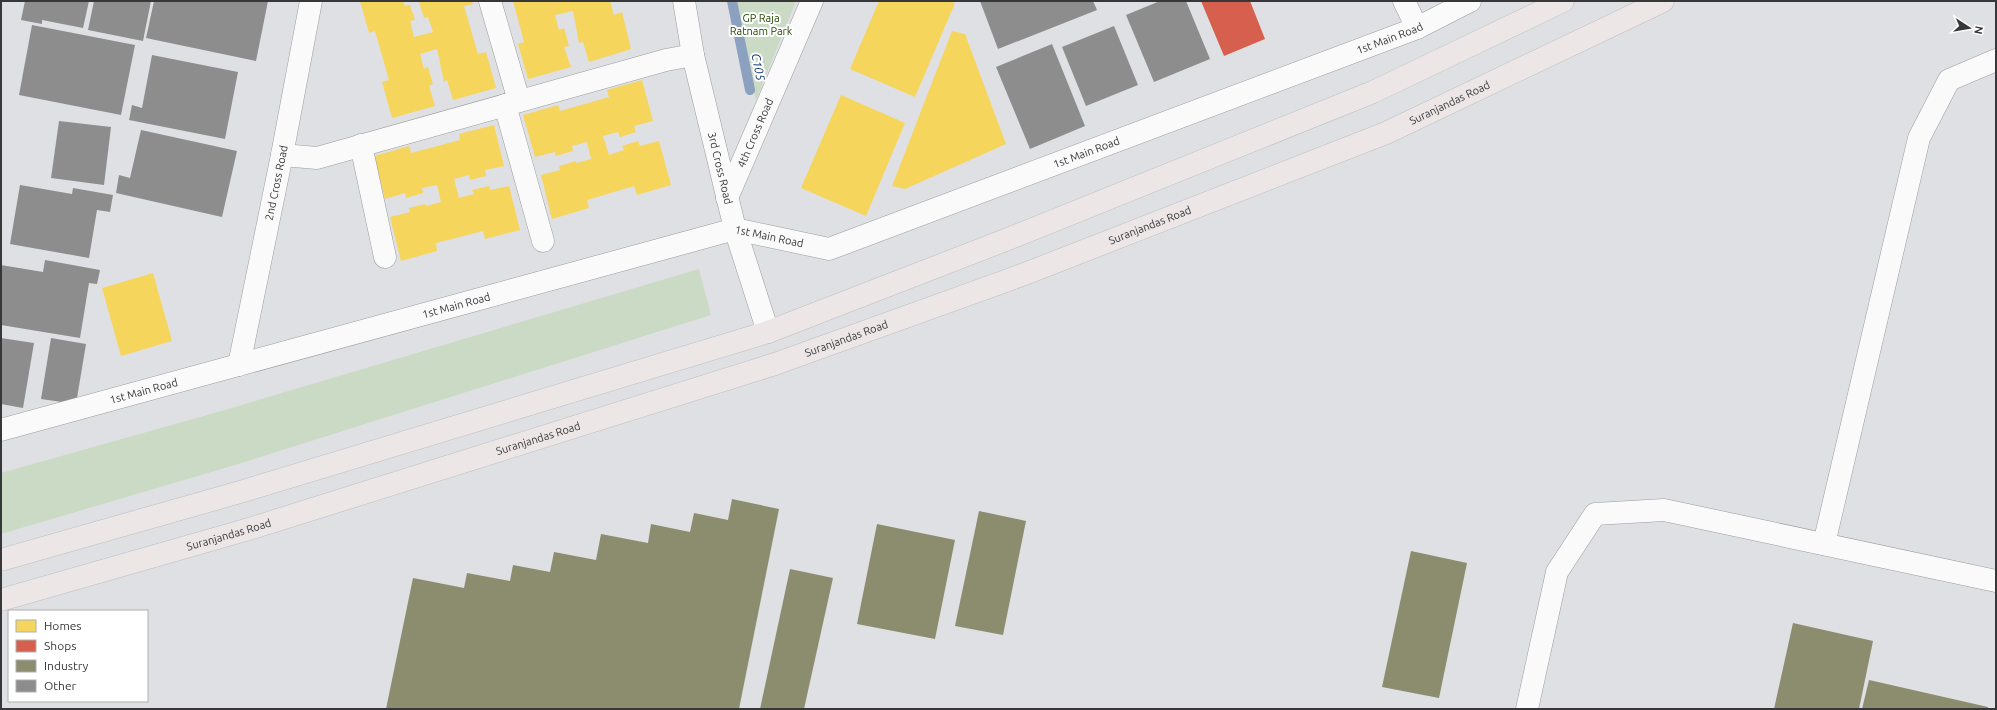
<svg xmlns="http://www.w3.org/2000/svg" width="1997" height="710" font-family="Ubuntu,sans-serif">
<rect width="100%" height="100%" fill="#dfe0e3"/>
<g fill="#cadac4">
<path d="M732 1H796L756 100Z"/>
<path d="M699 269 711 315 235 465 1 534V473L225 410Z"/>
</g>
<g fill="#f6d55c">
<path d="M360 1H403L405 6 410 5 415 20 410 21 414 37 433 32 428 17 424 18 419 2 472 1 473 4 464 6 478 54 486 52 496 88 453 100 447 80 444 82 437 49 420 54 424 69 428 67 433 84 429 86 435 106 392 118 382 82 389 80 375 31 369 33Z"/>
<path d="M513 1H610L614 15 622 12 631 49 589 62 583 42 579 43 573 11 555 15 559 30 564 28 569 46 564 47 571 67 528 79 518 44 524 42Z"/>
<path d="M879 1H950L955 3 915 97 850 69Z"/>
<path d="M952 31 965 34 1006 144 905 189 892 186Z"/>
<path d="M642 80 653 121 634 126 636 132 620 137 618 132 603 136 609 155 624 150 622 146 638 141 640 146 659 141 671 185 637 195 634 186 587 200 589 208 552 219 541 175 560 170 559 166 576 161V163L591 159 587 142 572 146 573 151 556 156 555 152 535 157 523 115 558 105 560 111 609 97 607 90Z"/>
<path d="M841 95 905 123 866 216 801 188Z"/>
<path d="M494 125 504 166 485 170 486 176 470 180 469 175 454 179 459 198 474 194 472 190 489 186 490 190 509 186 520 230 485 239 483 231 436 243 437 251 401 261 390 217 410 212 409 208 425 204 426 206 441 202 437 185 422 188 423 193 406 198 405 193 385 199 374 156 409 146 411 153 460 140 459 134Z"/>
<path d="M153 273 172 341 121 356 102 288Z"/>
</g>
<path fill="#d6604d" d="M1201 1H1250L1265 39 1224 56Z"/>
<g fill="#8c8c6e">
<path d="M732 499 779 509 739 709H386L413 578 464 588 467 573 510 581 513 565 550 572 554 552 596 560 601 534 648 543 651 524 690 532 694 513 728 520Z"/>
<path d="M979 511 1026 521 1003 635 955 626Z"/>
<path d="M877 524 955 540 935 639 857 624Z"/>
<path d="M1411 551 1467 563 1439 698 1382 687Z"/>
<path d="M790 569 833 578 804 709H760Z"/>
<path d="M1793 623 1873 641 1859 709H1774Z"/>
<path d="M1869 680 1988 707V709H1862Z"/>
</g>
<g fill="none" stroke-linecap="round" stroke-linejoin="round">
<path stroke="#8ca0bf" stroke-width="10" d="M732 1 750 90"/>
</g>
<g fill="#8d8d8e">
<path d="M25 1H89L83 28 42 20V24L21 20Z"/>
<path d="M94 1H151L143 41 88 30Z"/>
<path d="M154 1H268L256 61 146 38Z"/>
<path d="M980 1H1093L1097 10 998 49Z"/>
<path d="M1160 1H1186L1210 59 1154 82 1126 15Z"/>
<path d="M32 25 135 45 121 115 19 95Z"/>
<path d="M1114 26 1138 85 1086 106 1062 47Z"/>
<path d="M1052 44 1085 126 1030 149 996 67Z"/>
<path d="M152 55 238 72 225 139 129 120 132 105 142 108Z"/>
<path d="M59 121 111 127 104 185 51 178Z"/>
<path d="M141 130 237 151 222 217 116 193 119 175 130 178Z"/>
<path d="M20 185 72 194 73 188 113 195 110 212 97 210 89 258 10 244Z"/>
<path d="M45 260 100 270 97 284 89 283 80 338 1 325V265L43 272Z"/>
<path d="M1 338 34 343 23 408 1 404Z"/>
<path d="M51 338 86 344 76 404 41 399Z"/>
</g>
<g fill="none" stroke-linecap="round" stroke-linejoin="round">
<defs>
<g id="minor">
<path d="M490 1 519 101"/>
<path id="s1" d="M684 1 693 55 735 229 768 332"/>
<path d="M1404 1 1417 28"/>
<path d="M505 105 543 241"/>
<path d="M361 145 385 257"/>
<path d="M282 155 317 158 666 60 693 55"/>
<path id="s2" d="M727 198 812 1"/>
<path id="s3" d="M239 365 282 155 311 1"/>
<path id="s4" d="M1 430 735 229 829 249 1417 28 1470 1"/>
<path d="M1824 544 1919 138 1949 80 1996 60"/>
<path d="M1527 709 1557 572 1595 514 1664 510 1996 581"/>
</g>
<g id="major">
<path d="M1 560 240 492 768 332 1008 239 1373 92 1563 1"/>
<path id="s5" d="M1 600 249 529 775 364 1022 275 1386 133 1663 1"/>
</g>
</defs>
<use href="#minor" stroke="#9c9c9e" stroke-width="23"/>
<use href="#major" stroke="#bdbdbe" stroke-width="23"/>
<use href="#minor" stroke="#fafafb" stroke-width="22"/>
<use href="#major" stroke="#ede6e7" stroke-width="22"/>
</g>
<g text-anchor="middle" stroke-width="4" stroke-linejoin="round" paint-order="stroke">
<g font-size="11" fill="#224802" stroke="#fff">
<text x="761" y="22">GP Raja<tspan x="761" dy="13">Ratnam Park</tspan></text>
</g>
<g font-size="11" fill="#373739" stroke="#fff">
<text dy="4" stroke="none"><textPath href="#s4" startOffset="1456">1st Main Road</textPath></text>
<text dy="4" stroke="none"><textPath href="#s5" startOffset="1533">Suranjandas Road</textPath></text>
<text dy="4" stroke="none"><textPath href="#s2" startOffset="71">4th Cross Road</textPath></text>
<text dy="4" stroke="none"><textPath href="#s4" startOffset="1132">1st Main Road</textPath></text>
<text dy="4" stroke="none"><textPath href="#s1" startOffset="171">3rd Cross Road</textPath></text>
<text dy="4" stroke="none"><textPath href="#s3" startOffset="186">2nd Cross Road</textPath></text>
<text dy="4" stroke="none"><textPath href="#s5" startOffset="1209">Suranjandas Road</textPath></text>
<text dy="4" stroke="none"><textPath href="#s4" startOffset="796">1st Main Road</textPath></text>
<text dy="4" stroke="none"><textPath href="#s4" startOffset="472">1st Main Road</textPath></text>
<text dy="4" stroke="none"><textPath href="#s5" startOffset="885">Suranjandas Road</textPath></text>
<text dy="4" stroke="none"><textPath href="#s4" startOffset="148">1st Main Road</textPath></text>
<text dy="4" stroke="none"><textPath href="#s5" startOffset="561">Suranjandas Road</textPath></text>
<text dy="4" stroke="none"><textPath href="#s5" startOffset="237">Suranjandas Road</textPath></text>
</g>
<g font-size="12" font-style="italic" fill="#14366d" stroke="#fff">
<text transform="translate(758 67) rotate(79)" y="4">C105</text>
</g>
</g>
<rect width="1997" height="710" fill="none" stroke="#373739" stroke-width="4"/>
<rect x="8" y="610" width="140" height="92" fill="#ffffff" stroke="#afafb0"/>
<rect x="16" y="620" width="20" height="12" fill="#f6d55c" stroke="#afafb0"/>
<text x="44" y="630" font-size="12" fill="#373739">Homes</text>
<rect x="16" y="640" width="20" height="12" fill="#d6604d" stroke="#afafb0"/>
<text x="44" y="650" font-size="12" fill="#373739">Shops</text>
<rect x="16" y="660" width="20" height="12" fill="#8c8c6e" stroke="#afafb0"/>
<text x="44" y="670" font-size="12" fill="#373739">Industry</text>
<rect x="16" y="680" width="20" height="12" fill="#8d8d8e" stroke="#afafb0"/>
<text x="44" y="690" font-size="12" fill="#373739">Other</text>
<g transform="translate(1969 28) rotate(102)" stroke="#ffffff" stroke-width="3" paint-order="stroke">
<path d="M0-3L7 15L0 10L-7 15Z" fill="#373739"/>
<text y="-6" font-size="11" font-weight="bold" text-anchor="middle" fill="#373739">N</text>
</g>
</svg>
